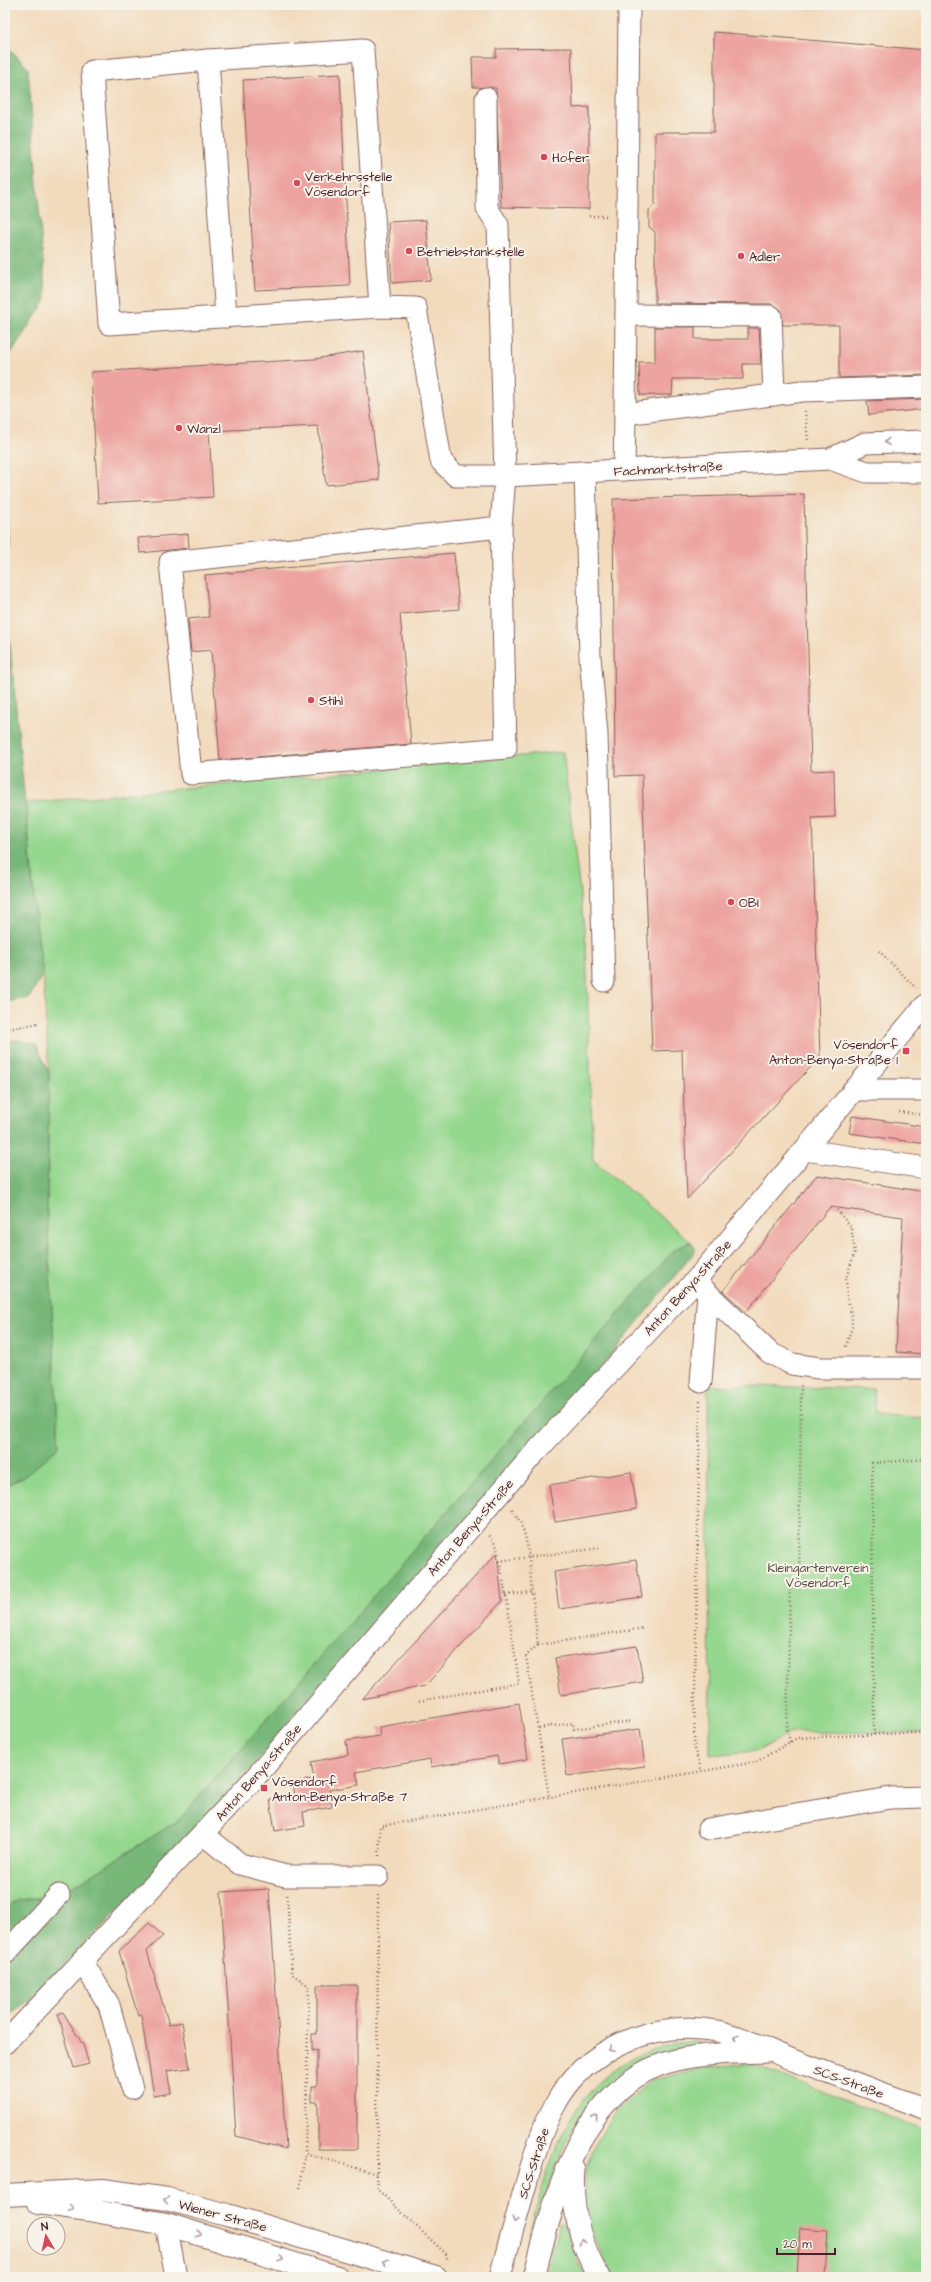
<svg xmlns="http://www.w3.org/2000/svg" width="931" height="2282" font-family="'Architects Daughter',sans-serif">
<rect width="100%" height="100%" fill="#f7f3e8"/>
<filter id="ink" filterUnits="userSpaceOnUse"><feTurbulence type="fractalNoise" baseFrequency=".025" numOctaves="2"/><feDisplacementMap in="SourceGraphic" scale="8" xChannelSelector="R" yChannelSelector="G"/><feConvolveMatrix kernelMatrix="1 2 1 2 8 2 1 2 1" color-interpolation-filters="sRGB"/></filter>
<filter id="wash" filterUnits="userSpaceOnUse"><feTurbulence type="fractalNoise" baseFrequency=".012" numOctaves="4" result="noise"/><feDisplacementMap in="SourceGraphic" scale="16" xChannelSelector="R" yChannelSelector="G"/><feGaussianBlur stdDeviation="0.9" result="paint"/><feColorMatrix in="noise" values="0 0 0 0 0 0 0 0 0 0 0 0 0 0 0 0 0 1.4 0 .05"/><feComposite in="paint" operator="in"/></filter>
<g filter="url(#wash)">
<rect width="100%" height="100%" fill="#f2dbbd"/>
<g fill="#94d78e" stroke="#6f7b5c">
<path d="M563 752 586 943 593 1160 691 1242 675 1249 179 1820 59 1895 17 1900 5 1909V1485L23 1478 59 1447 47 1212 49 1073 43 974 37 931 26 803Z"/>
<path d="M708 1385 874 1389 876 1414 926 1418V1733L791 1732 758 1751 710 1755Z"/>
<path d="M694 2041 699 2042V2045C679 2050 661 2050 641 2060 561 2099 546 2200 524 2277H518C546 2174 564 2053 694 2041Z"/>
<path d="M748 2063 926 2130V2277H613L586 2221 584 2173 593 2147 616 2111 651 2080 704 2068Z"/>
<path d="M559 2224H563L566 2227 577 2261 586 2277H544Z"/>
</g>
<g fill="#77b879" stroke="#606c52">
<path d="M5 44 28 68 46 300 5 362Z"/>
<path d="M5 383 8 549 5 551Z"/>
<path d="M5 592 37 931 43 974 29 998 5 1002Z"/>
<path d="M18 1040 36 1044 49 1073 47 1212 59 1447 23 1478 5 1485V1041Z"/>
<path d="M691 1242 696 1250 594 1376 197 1830 32 1998 5 2019V1909L17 1901 59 1895 179 1820 675 1249Z"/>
</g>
<g id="blocks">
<g fill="#eda39f">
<path d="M714 32 926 50V375L839 378V325H783L781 310 771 304 655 303V232L649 227V210L655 205V132H714Z"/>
<path d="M571 48 573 108 589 107V209L501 207 496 88 473 87 472 57H496V49Z"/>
<path d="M340 74 350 286 255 290 243 80Z"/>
<path d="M426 220 431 280 392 283 388 222Z"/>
<path d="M655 327H695V339H748V328H759L761 364H743V379H673L672 395H640L639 362H655Z"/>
<path d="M363 351 379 480 326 485 318 426 209 431 213 497 98 503 91 372 314 359Z"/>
<path d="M926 399V409L869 415 867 401Z"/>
<path d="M804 494 811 771 834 770 835 817 812 818 820 1057 687 1199 682 1050 652 1051 642 775 615 776 613 499Z"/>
<path d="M188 534 189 548 140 553 138 538Z"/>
<path d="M454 553 459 609 400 614 411 744 220 760 211 650 191 652 188 619 209 617 205 575Z"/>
<path d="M852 1116 926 1127V1144L849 1133Z"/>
<path d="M817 1175 926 1192V1354L896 1352 903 1217 830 1207 746 1312 723 1291Z"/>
<path d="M631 1472 637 1509 555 1522 549 1485Z"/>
<path d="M497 1553 502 1601 425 1686 362 1699Z"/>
<path d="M636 1560 642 1597 559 1609 554 1572Z"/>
<path d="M637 1646 643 1682 561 1695 555 1658Z"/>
<path d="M519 1703 528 1759 499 1764 497 1756 431 1767 430 1759 356 1772 359 1785 329 1790 332 1807 303 1812 305 1826 275 1831 270 1800 295 1796 293 1782 314 1779 311 1762 348 1755 346 1741 380 1736 379 1727Z"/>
<path d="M640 1729 645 1766 567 1776 562 1739Z"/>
<path d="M269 1889 281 2069 286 2149 236 2136 221 1892Z"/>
<path d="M149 1923 163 1936 147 1951 169 2025 182 2022 190 2068 167 2071 171 2093 154 2096 141 2015 138 2016 119 1951Z"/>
<path d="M317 1985H357V2149H318V2102H312V2086H317V2050L312 2051V2034H317Z"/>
<path d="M63 2012 83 2045 89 2064 74 2068 58 2014Z"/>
<path d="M800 2228 828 2230 825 2277H797Z"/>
</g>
</g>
</g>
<g filter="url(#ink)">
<use href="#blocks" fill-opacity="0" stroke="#85615e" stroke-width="1"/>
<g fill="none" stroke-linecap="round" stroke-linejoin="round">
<defs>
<g id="minor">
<path d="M629 8 625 414 802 391 926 387"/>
<path d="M208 60 226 317"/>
<path d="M486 98 487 208 498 225 505 476 501 527 170 562 191 774 506 748 501 527"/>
<path d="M380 307 109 324 92 71 208 60 363 50 380 307 416 308 441 461 456 476H505L830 459 865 443 926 441"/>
<path d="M626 315 771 316 774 395"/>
<path d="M830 459 867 472H926"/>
<path d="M624 470 625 414"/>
<path d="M585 472 590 657 597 734 604 981"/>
<path d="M853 1090H926"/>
<path d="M805 1150 926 1168"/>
<path d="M695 1281 770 1353 792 1364 819 1368H926"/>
<path d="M701 1382 708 1293"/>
<path d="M708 1829 890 1798 926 1797"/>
<path d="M203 1834 240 1864 286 1876H378"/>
<path d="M5 1954 59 1895"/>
<path d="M82 1961 109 2005 132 2088"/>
<path d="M5 2043 253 1780 531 1457 695 1281 926 1004"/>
<path d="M574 2169C571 2209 579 2243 599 2277"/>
<path d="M166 2224 176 2277"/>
<path d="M500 2277C508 2246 517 2215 526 2184 534 2157 541 2130 555 2105 585 2048 655 2019 717 2031 745 2037 771 2052 798 2062 841 2078 883 2093 926 2109"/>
<path d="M534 2277C555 2196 581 2082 676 2060 706 2053 737 2053 767 2052"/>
</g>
<g id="major">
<path d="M5 2195 103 2190 167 2199 227 2215 436 2277"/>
<path d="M38 2203 89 2210 166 2224 337 2277"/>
</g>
</defs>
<use href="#minor" stroke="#85615e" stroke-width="23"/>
<use href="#major" stroke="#85615e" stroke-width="24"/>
<g stroke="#85615e" stroke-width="2.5" stroke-dasharray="1 3" stroke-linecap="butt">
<path d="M589 216H607"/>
<path d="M805 411 808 440"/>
<path d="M879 951 916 988"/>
<path d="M5 1030 38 1023"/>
<path d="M899 1112 926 1115"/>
<path d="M837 1210 851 1227 855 1252 846 1278 847 1298 852 1317V1327L845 1349"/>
<path d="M700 1401 694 1749 702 1771"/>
<path d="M512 1509C530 1532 529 1564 532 1592"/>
<path d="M499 1561 600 1548"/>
<path d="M506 1595 532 1592 538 1645 526 1656 549 1797"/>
<path d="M538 1645 644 1628"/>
<path d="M419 1701 519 1683 508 1607 497 1547 489 1535"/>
<path d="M539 1728 573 1723 574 1729 633 1721"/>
<path d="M874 1735 872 1463 926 1459"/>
<path d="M790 1742 787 1729 790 1582 799 1581 801 1385"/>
<path d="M379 1856 380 1826 756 1762 797 1738 926 1732"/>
<path d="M287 1895 292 1974 309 1986 305 2153 377 2174"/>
<path d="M378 1895 377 2174 378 2190 447 2255V2261"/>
<path d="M300 2188 305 2153"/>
</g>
<use href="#minor" stroke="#fff" stroke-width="21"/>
<use href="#major" stroke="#fff" stroke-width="22"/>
</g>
<defs><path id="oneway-chevron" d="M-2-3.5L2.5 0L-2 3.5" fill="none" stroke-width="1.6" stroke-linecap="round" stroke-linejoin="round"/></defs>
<g stroke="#ae9aa0">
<use href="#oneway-chevron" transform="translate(887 442) rotate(178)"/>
<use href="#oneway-chevron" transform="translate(736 2037) rotate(-162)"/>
<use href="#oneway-chevron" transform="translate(611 2049) rotate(152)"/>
<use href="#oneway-chevron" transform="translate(595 2117) rotate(-53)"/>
<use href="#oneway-chevron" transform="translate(166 2200) rotate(-169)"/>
<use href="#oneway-chevron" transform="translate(71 2208) rotate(7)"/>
<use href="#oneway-chevron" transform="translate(515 2220) rotate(106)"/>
<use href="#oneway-chevron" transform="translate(199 2234) rotate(16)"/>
<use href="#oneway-chevron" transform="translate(582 2242) rotate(-111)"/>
<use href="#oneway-chevron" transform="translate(281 2259) rotate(18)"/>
<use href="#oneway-chevron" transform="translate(385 2262) rotate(-163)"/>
</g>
</g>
<g fill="#d1495b" stroke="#f7f3e8" stroke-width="1.5">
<circle cx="544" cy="157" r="4"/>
<circle cx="297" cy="183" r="4"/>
<circle cx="409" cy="251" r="4"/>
<circle cx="741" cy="256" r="4"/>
<circle cx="179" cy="428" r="4"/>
<circle cx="311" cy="700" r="4"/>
<circle cx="731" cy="902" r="4"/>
<rect x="902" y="1047" width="8" height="8" rx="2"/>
<rect x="260" y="1784" width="8" height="8" rx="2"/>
</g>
<g text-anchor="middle" stroke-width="4" stroke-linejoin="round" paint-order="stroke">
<g font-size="13" fill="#4a1f2b" stroke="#f7f3e8" text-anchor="start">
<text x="552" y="162">Hofer</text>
<text x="305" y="181">Verkehrsstelle<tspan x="305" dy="15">Vösendorf</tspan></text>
<text x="417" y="256">Betriebstankstelle</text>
<text x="749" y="261">Adler</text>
<text x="187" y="433">Wanzl</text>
<text x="319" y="705">Stihl</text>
<text x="739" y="907">OBI</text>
<text x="898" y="1049" text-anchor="end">Vösendorf<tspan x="898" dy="15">Anton-Benya-Straße 1</tspan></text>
<text x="272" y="1786">Vösendorf<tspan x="272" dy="15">Anton-Benya-Straße 7</tspan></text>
</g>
<g font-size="13" fill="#4a1f2b" stroke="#f7f3e8">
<text transform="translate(668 468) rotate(-3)" y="5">Fachmarktstraße</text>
<text transform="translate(687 1287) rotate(-48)" y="5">Anton Benya-Straße</text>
<text transform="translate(470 1527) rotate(-49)" y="5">Anton Benya-Straße</text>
<text transform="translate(258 1772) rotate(-49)" y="5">Anton Benya-Straße</text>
<text transform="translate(849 2081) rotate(20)" y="5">SCS-Straße</text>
<text transform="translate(533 2163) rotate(-72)" y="5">SCS-Straße</text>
<text transform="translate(223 2215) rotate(15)" y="5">Wiener Straße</text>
</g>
<g font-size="13" fill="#5c4d44" stroke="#f7f3e8">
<text x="818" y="1572">Kleingartenverein<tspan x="818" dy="15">Vösendorf</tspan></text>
</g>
</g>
<rect width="931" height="2282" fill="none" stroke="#f7f3e8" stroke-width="20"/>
<g transform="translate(46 2236) rotate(351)"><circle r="19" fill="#f7f3e8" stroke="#b29e9c"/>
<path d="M0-3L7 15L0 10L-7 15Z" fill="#d1495b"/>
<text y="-6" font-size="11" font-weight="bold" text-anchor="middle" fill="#4a1f2b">N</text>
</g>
<path d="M777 2248v6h58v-6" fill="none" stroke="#4a1f2b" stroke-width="2"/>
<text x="783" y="2248" font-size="12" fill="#4a1f2b" stroke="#f7f3e8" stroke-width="3" paint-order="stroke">20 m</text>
</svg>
